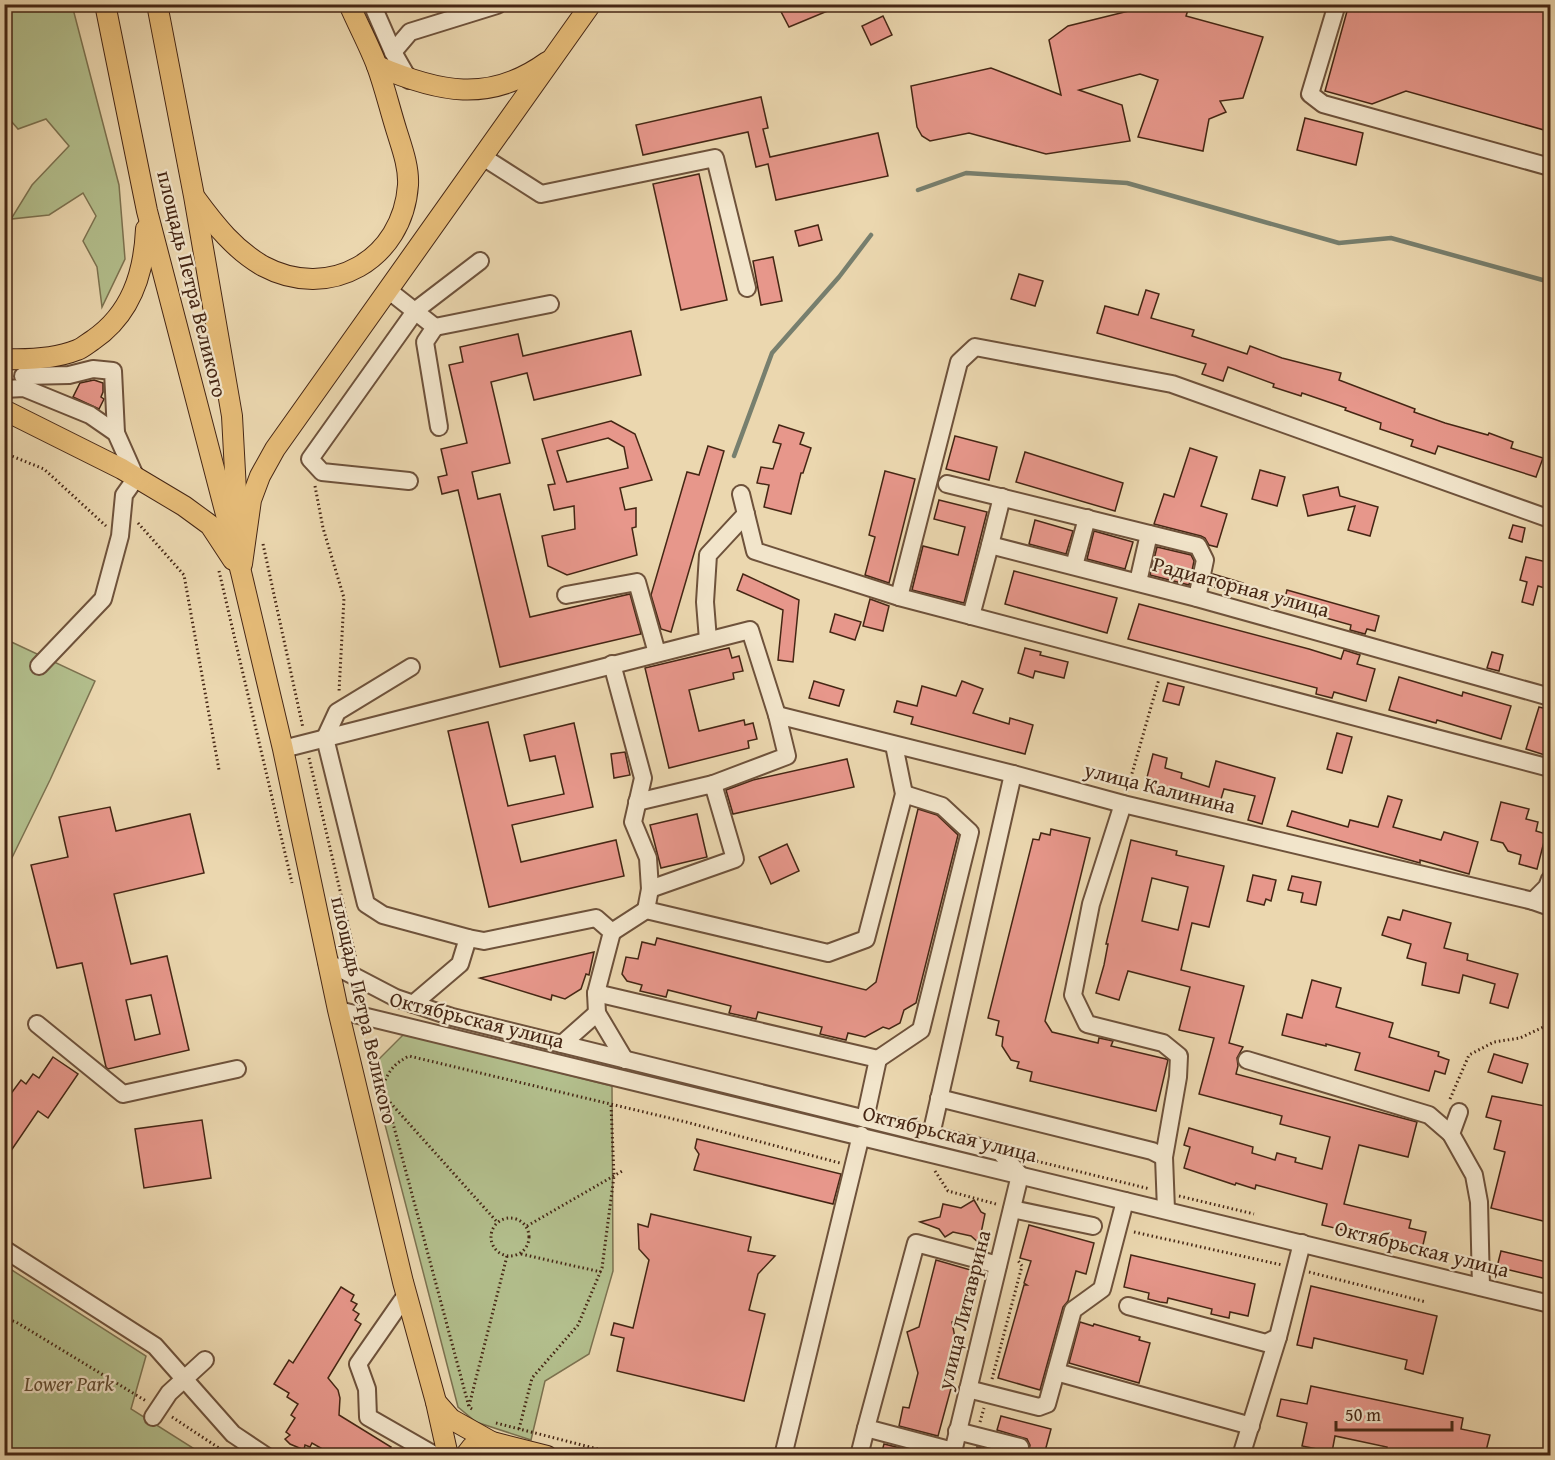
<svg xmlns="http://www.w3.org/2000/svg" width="1555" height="1460" font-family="'Gentium Book Plus',serif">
<rect width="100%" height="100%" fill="#ebd7af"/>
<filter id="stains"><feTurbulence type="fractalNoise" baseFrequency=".00333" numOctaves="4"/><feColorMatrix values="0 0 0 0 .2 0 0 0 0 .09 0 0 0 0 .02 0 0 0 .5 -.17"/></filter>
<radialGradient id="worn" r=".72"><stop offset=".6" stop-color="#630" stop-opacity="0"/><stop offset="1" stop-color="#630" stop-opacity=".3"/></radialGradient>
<g fill="#b3bf8d" stroke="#7c7250" stroke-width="1.5">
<path d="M4 5H72L119 185 125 259 102 307 97 267 83 241 96 216 83 193 49 215 11 219 32 185 69 146 46 119 18 129 5 114Z"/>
<path d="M5 639 95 681 50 780 5 872Z"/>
<path d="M404 1034 612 1086 613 1271 589 1354 545 1381 531 1440 476 1422 458 1407 374 1082 378 1060Z"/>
<path d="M4 1265 146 1356 131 1409 204 1455H5Z"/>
</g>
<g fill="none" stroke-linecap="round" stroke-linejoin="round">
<g stroke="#777f6e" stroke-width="4.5">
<path d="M918 190 966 173 1127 183 1339 243 1391 238 1550 282"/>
<path d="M734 456 772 353 839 277 871 235"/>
</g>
</g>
<g fill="#e7978b" stroke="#452614" stroke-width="1.5" fill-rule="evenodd">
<path d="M777 4H842V5L789 27Z"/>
<path d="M1157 4H1190L1186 16 1263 37 1243 98 1220 101 1226 112 1209 119 1203 151 1138 137 1158 80 1140 74 1079 90 1122 105 1130 141 1046 154 969 133 930 141 922 136 917 127 911 86 991 68 1061 95 1049 40 1068 26Z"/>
<path d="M1349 4H1551V132L1406 91 1372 104 1325 91Z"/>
<path d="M883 16 892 35 871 45 862 26Z"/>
<path d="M761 97 768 128 763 129 770 157 878 133 888 176 776 200 768 164 756 167 748 132 643 155 636 125Z"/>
<path d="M1305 118 1363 133 1356 165 1297 150Z"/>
<path d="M699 174 727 300 681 310 653 184Z"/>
<path d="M818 225 822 240 799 246 795 231Z"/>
<path d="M773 257 782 301 761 305 753 261Z"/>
<path d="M1019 274 1043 281 1035 306 1011 299Z"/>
<path d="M1146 290 1159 294 1151 318 1194 330 1192 336 1247 354 1250 346 1282 358 1341 373 1339 380 1415 409 1414 412 1445 423 1488 435 1489 433 1513 442 1511 448 1543 458 1536 477 1438 446 1435 454 1411 446 1413 440 1380 429 1381 423 1345 410 1346 408 1302 393 1301 396 1273 387 1274 384 1228 367 1223 381 1202 374 1206 364 1097 333 1105 306 1138 315Z"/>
<path d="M631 331 641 375 534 400 527 373 491 382 510 463 472 472 478 499 500 494 530 617 630 594 641 634 500 667 458 490 442 494 438 477 447 475 441 449 467 443 449 365 463 362 460 347 518 334 523 356Z"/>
<path d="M94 380 103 383V392L101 397 104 399 99 409 73 397 80 383Z"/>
<path d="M611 421 635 434 652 480 620 488 625 510 636 508V527L632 528 637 555 567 575 548 566 542 536 575 529 574 506 554 510 548 485 555 484 542 439ZM608 438 624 447 628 468 567 482 557 451Z"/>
<path d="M779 425 804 433 800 444 811 448 803 473H801L791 514 764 507 769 485 757 483 761 467 773 469 781 444 773 442Z"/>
<path d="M955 436 997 447 989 480 946 469Z"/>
<path d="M708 446 724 451 671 632 661 629 651 595 687 472 699 475Z"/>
<path d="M1190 448 1217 457 1201 506 1227 514 1217 547 1209 545 1205 538 1201 536 1154 524 1164 494 1174 497Z"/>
<path d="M1025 452 1123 483 1115 511 1016 482Z"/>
<path d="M1260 470 1285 477 1277 506 1252 499Z"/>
<path d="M885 471 915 479 889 583 865 575 875 537 869 535Z"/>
<path d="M1338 487 1340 496 1378 507 1370 536 1348 530 1355 506 1308 516 1303 495Z"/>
<path d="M939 500 987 512 964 603 912 590 923 546 958 555 965 527 934 519Z"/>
<path d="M1035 520 1073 531 1066 554 1029 544Z"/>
<path d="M1513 525 1525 528 1522 542 1509 538Z"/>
<path d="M1094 531 1133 542 1125 569 1087 559Z"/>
<path d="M1157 547 1191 555 1194 561 1189 585 1150 575Z"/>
<path d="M1526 557 1551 563V590L1538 586 1533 605 1522 602 1527 582 1520 580Z"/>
<path d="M1014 571 1117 598 1107 633 1005 604Z"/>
<path d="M743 574 799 600 793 662 778 660 783 610 737 590Z"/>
<path d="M1213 574 1243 583 1240 594 1210 586Z"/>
<path d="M1287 590 1379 616 1375 631 1367 629 1365 634 1350 630 1351 625 1283 606Z"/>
<path d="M870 599 889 606 883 631 863 626Z"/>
<path d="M1139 604 1309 649 1341 659 1344 650 1360 655 1357 664 1375 669 1366 701 1334 692 1332 698 1316 694 1317 688 1128 639Z"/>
<path d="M835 614 861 622 855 640 830 632Z"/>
<path d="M729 648 732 658 739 656 743 671 733 673 734 679 689 690 699 731 744 720 745 725 753 723 757 739 748 741 749 748 669 768 645 668Z"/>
<path d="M1025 648 1041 652 1040 655 1068 662 1064 678 1035 671 1033 678 1018 673Z"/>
<path d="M1492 652 1503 655 1499 671 1487 668Z"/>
<path d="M1399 677 1462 696 1463 692 1511 706 1501 739 1437 720 1436 723 1389 710Z"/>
<path d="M814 681 844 690 839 706 809 698Z"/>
<path d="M962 681 983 689 973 713 1009 724 1010 718 1033 725 1025 754 911 724 913 717 894 712 897 701 917 706 922 686 956 696Z"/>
<path d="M1168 683 1184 687 1179 705 1163 701Z"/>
<path d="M1539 707 1551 710V757L1526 749Z"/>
<path d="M488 722 508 806 564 794 555 756 530 761 524 735 574 723 593 807 512 825 521 862 616 840 624 876 489 907 448 731Z"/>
<path d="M1337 733 1352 737 1342 773 1327 769Z"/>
<path d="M625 752 630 775 614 778 611 754Z"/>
<path d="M1153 754 1167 758 1165 768 1182 773 1181 778 1209 787 1216 761 1275 778 1262 824 1248 820 1255 796 1224 789 1218 809 1144 789Z"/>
<path d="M847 759 854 787 733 814 726 790 753 780Z"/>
<path d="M1388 796 1402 800 1393 827 1441 840 1444 832 1478 842 1469 874 1420 860V863L1287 826 1292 811 1348 827 1350 820 1378 827Z"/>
<path d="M1501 802 1529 809 1526 819 1538 822 1536 831 1546 834 1537 869 1519 864 1521 855 1508 851 1503 843 1491 840Z"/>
<path d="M110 807 116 831 190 814 204 873 114 894 131 964 167 956 189 1050 108 1069 106 1067 82 963 57 968 31 865 68 857 59 817ZM151 995 160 1034 135 1040 126 1000Z"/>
<path d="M918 809 937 815 958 835 916 1003 904 1010 900 1023 889 1029 883 1027 865 1037 848 1033 846 1040 820 1034 822 1027 758 1012 756 1019 729 1013 731 1006 668 990 666 997 640 991 642 985 627 981 622 974 626 957 638 959 642 942 655 945 657 938 866 990 876 982Z"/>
<path d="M697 814 707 857 661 868 650 825Z"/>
<path d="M1051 829 1090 838 1045 1021 1052 1032 1098 1043 1099 1038 1113 1041 1111 1046 1166 1059 1168 1060 1156 1111 1030 1081 1032 1072 1017 1068 1019 1062 1011 1060 1002 1046 1003 1037 996 1035 999 1021 988 1018 1033 839 1039 840 1041 833 1050 835Z"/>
<path d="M1131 840 1177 851 1176 855 1224 866 1209 927 1192 923 1181 970 1244 986 1229 1043 1243 1047 1237 1058 1238 1066 1236 1074 1417 1122 1408 1157 1359 1145 1344 1204 1411 1220 1409 1228 1426 1232 1422 1249 1322 1225 1327 1204 1256 1185 1255 1189 1236 1183 1235 1185 1184 1168 1190 1147 1184 1145 1189 1128 1253 1147 1252 1153 1275 1160 1277 1153 1296 1158 1295 1162 1322 1169 1330 1137 1280 1124 1282 1116 1199 1094 1214 1038 1179 1030 1190 987 1128 971 1119 1000 1096 993 1104 965 1108 944H1106ZM1152 878 1188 887 1178 930 1142 921Z"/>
<path d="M787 844 799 871 771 884 759 857Z"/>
<path d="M1253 875 1276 880 1271 901 1266 899 1264 905 1247 901Z"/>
<path d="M1292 876 1321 882 1316 905 1301 902 1303 893 1288 890Z"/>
<path d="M1403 910 1451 923 1444 948 1468 954 1467 960 1518 974 1508 1008 1490 1003 1495 984 1463 975 1459 993 1422 985 1426 963 1407 958 1411 944 1382 935 1388 917 1400 920Z"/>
<path d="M594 952 589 975 586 974 581 989 565 999 552 995 551 1000 480 978Z"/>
<path d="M1312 980 1341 988 1336 1007 1393 1023 1389 1037 1439 1052 1438 1056 1449 1060 1445 1074 1435 1071 1429 1091 1355 1070 1360 1053 1326 1044V1046L1282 1035 1287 1014 1302 1018Z"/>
<path d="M1494 1054 1528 1064 1522 1083 1488 1072Z"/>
<path d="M53 1057 78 1074 48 1118 38 1111 4 1161V1103L21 1080 26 1084 33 1074 39 1078Z"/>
<path d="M1492 1096 1551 1107V1223L1491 1208 1505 1152 1494 1149 1501 1121 1486 1117Z"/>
<path d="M202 1120 211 1178 144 1188 135 1129Z"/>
<path d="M697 1139 841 1174 833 1204 694 1170 699 1154 695 1148Z"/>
<path d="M974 1200 981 1212 985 1214 979 1243 971 1236 953 1232 945 1237 939 1229 920 1222 940 1217 943 1204 961 1208Z"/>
<path d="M651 1214 751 1237 748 1251 775 1256 758 1274 749 1310 765 1314 744 1401 617 1371 624 1338 611 1335 614 1323 633 1328 649 1260 639 1249 638 1224 648 1227Z"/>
<path d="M1029 1225 1094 1243 1086 1274 1076 1271 1068 1301 1063 1307 1040 1390 998 1378 1024 1285H1027L1024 1283 1031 1261 1020 1258Z"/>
<path d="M1501 1251 1551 1263V1280L1497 1267Z"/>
<path d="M1131 1255 1255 1284 1248 1316 1230 1312 1229 1318 1211 1314 1212 1309 1168 1298 1167 1303 1160 1302 1148 1299 1149 1293 1124 1287Z"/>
<path d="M936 1260 974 1271 962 1318 952 1322 959 1359 938 1436 899 1426 903 1407 909 1408 918 1373 907 1332 919 1327Z"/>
<path d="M1311 1286 1437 1316 1423 1374 1405 1369 1407 1360 1314 1338 1312 1348 1297 1345Z"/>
<path d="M341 1287 354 1295 351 1301 357 1304 353 1310 359 1314 355 1320 361 1324 328 1378 338 1390 340 1398 339 1415 391 1447 386 1455H333L312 1443 310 1447 305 1445 304 1450 290 1444 285 1439 290 1435 286 1432 295 1418 291 1415 298 1404 287 1397 289 1393 274 1384 289 1360 293 1363Z"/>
<path d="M1080 1322 1093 1326 1094 1324 1101 1326 1140 1337 1139 1340 1150 1343 1139 1383 1069 1363Z"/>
<path d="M1311 1386 1463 1418 1461 1429 1490 1435 1485 1455H1398L1386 1453 1387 1447 1335 1436 1332 1452 1302 1446 1307 1423 1277 1416 1281 1399 1307 1404Z"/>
<path d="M1001 1416 1051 1429 1044 1455H1028L1030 1445 1027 1439 997 1430Z"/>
<path d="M884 1444 929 1455H881Z"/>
<path d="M977 1447 1007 1454V1455H974Z"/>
</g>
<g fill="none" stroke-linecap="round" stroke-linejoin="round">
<defs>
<g id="minor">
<path d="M372 4 393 52 409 80"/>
<path d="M1337 4 1310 94 1323 104 1550 167"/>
<path d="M393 52 410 32 497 5"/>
<path d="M483 157 541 194 715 158 747 288"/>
<path d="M388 290 435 327 425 342 439 427"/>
<path d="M435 327 550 304"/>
<path d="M23 376 69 375 93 369 113 371 116 433"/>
<path d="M4 389 24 388 90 415 116 433 136 478 124 495 120 536 103 599 39 666"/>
<path d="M409 481 322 472 310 459 416 310 480 261"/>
<path d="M947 484 1198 546 1205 560 1197 598"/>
<path d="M741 494 755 551 899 597 1550 768"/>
<path d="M990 545 1002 497"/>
<path d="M1074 566 1087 518"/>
<path d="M1138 582 1149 534"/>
<path d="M566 595 637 582 657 653"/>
<path d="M899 597 959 362 975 347 1172 384 1550 519"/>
<path d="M971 616 990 545 1197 598 1550 697"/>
<path d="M708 640 705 602 708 555 746 514"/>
<path d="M612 664 643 778 633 822 648 858 650 889 646 910"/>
<path d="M411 667 337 712 325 738 366 904 383 915 468 938 484 941 596 918 612 932 596 993 597 1013"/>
<path d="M777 715 1013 774 1123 804 1533 901"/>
<path d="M283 749 750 630 777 715 787 756 713 784"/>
<path d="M637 802 713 784 735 859 650 889"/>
<path d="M1123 804 1091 904 1073 995 1087 1024 1163 1043 1179 1056 1178 1077 1164 1157 1166 1210"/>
<path d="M1550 879 1547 887 1533 901 1550 907"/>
<path d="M612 932 646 910 828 953 866 939 904 794 894 745"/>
<path d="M327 962 396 998 452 1017 1000 1152 1020 1175 952 1456"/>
<path d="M596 993 878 1059 865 1119"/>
<path d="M413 1004 460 964 468 938"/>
<path d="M338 1010 1550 1304"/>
<path d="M37 1024 123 1094 237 1069"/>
<path d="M562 1044 597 1013 625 1060"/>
<path d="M878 1059 921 1030 970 832 942 806 904 794"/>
<path d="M1247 1060 1429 1115 1451 1134"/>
<path d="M939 1098 1152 1151 1164 1157"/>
<path d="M1459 1112 1451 1134 1474 1175 1479 1202 1481 1287"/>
<path d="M931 1135 1013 774"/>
<path d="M1012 1209 1093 1226"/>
<path d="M4 1249 155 1346 233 1434 266 1456"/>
<path d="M406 1295 358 1364 367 1389 368 1417 436 1456"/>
<path d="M1128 1306 1266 1343 1278 1337 1302 1243"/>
<path d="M1056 1372 1251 1426"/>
<path d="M968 1389 1039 1407 1047 1404 1073 1310 1102 1289 1125 1201"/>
<path d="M153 1417 169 1393 205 1360"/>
<path d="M957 1431 1020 1447 1017 1456"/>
<path d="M953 1451 866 1428 916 1243 998 1265"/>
<path d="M783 1456 861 1135"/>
<path d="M859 1456 866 1428"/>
<path d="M1241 1456 1278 1337"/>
</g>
<g id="major">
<path d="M105 4 147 211 241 572 283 749 338 1010 403 1282 436 1402 448 1456"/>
<path d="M157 4 194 196 232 416 238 528"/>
<path d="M377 66C438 92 489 104 547 62"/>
<path d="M196 199C215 225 235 250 263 266 330 302 403 259 408 185 409 167 402 148 397 132 390 110 385 88 377 66 369 45 358 25 349 4"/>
<path d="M4 359C29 360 54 359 77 350 83 348 88 343 93 340 131 314 144 274 146 229"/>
<path d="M4 410 122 469 184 506 210 525 233 560"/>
<path d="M242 564 251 500 260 476 275 449 591 4"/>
<path d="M436 1402 451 1419 492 1442 547 1456"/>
<path d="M465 1456 472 1447 492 1442"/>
</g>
</defs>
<use href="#minor" stroke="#6e523b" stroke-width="20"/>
<use href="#major" stroke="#452614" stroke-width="22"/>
<g stroke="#452614" stroke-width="3" stroke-dasharray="1.5 3" stroke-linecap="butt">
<path d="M4 453 44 469 106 526"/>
<path d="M315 486 323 528 344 598 339 692"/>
<path d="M138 523 184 575 219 770"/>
<path d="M263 544 303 728"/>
<path d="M219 571 292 883"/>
<path d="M309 758 356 959"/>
<path d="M1127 791 1159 679"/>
<path d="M387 1099 498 1223"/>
<path d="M1450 1099 1469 1055 1494 1042 1520 1038 1550 1024"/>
<path d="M1028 1159 1150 1189"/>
<path d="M935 1171 948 1191 996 1204"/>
<path d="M1179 1196 1254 1214"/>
<circle cx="510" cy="1237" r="19"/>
<path d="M527 1226 624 1170"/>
<path d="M1134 1232 1282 1265"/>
<path d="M521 1254 601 1272"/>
<path d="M1309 1272 1426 1302"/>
<path d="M4 1318 16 1322 146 1401"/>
<path d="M992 1379 1022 1266 1017 1259"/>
<path d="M469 1406 507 1256"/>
<path d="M472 1409 469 1407 383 1086C388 1071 395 1063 409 1056L686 1122 840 1163"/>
<path d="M172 1417 231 1456"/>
<path d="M980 1422 984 1408"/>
<path d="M496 1423 625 1456"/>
<path d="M519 1429 532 1378 578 1325 602 1268 614 1176 611 1105"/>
</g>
<use href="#minor" stroke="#f2e5cb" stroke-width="16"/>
<use href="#major" stroke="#e6bc78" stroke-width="20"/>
</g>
<g text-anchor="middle" stroke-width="4.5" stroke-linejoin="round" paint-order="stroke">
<g font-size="21" fill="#452614" stroke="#f2e5cb">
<text transform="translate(192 284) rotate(76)" y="7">площадь Петра Великого</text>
<text transform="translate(1241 587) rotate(15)" y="7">Радиаторная улица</text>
<text transform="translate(1160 788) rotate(14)" y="7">улица Калинина</text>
<text transform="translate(364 1010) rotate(77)" y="7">площадь Петра Великого</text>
<text transform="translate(477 1020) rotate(14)" y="7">Октябрьская улица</text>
<text transform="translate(950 1134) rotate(14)" y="7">Октябрьская улица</text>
<text transform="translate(1422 1249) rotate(14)" y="7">Октябрьская улица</text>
<text transform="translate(964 1310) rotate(-76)" y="7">улица Литаврина</text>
</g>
<g font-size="21" font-style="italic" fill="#604c32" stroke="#f2e5cb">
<text x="69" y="1391">Lower Park</text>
</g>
</g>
<rect width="1555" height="1460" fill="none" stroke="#ebd7af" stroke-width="24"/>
<rect x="6" y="6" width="1543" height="1448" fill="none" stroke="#452614" stroke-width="3"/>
<rect x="12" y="12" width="1531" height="1436" fill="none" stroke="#452614" stroke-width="1.5"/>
<path d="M1336 1421v9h116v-9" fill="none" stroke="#452614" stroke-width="3"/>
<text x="1345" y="1421" font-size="18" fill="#452614" stroke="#f2e5cb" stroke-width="4.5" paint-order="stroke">50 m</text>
<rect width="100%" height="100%" filter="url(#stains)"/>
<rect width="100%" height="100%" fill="url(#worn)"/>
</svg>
